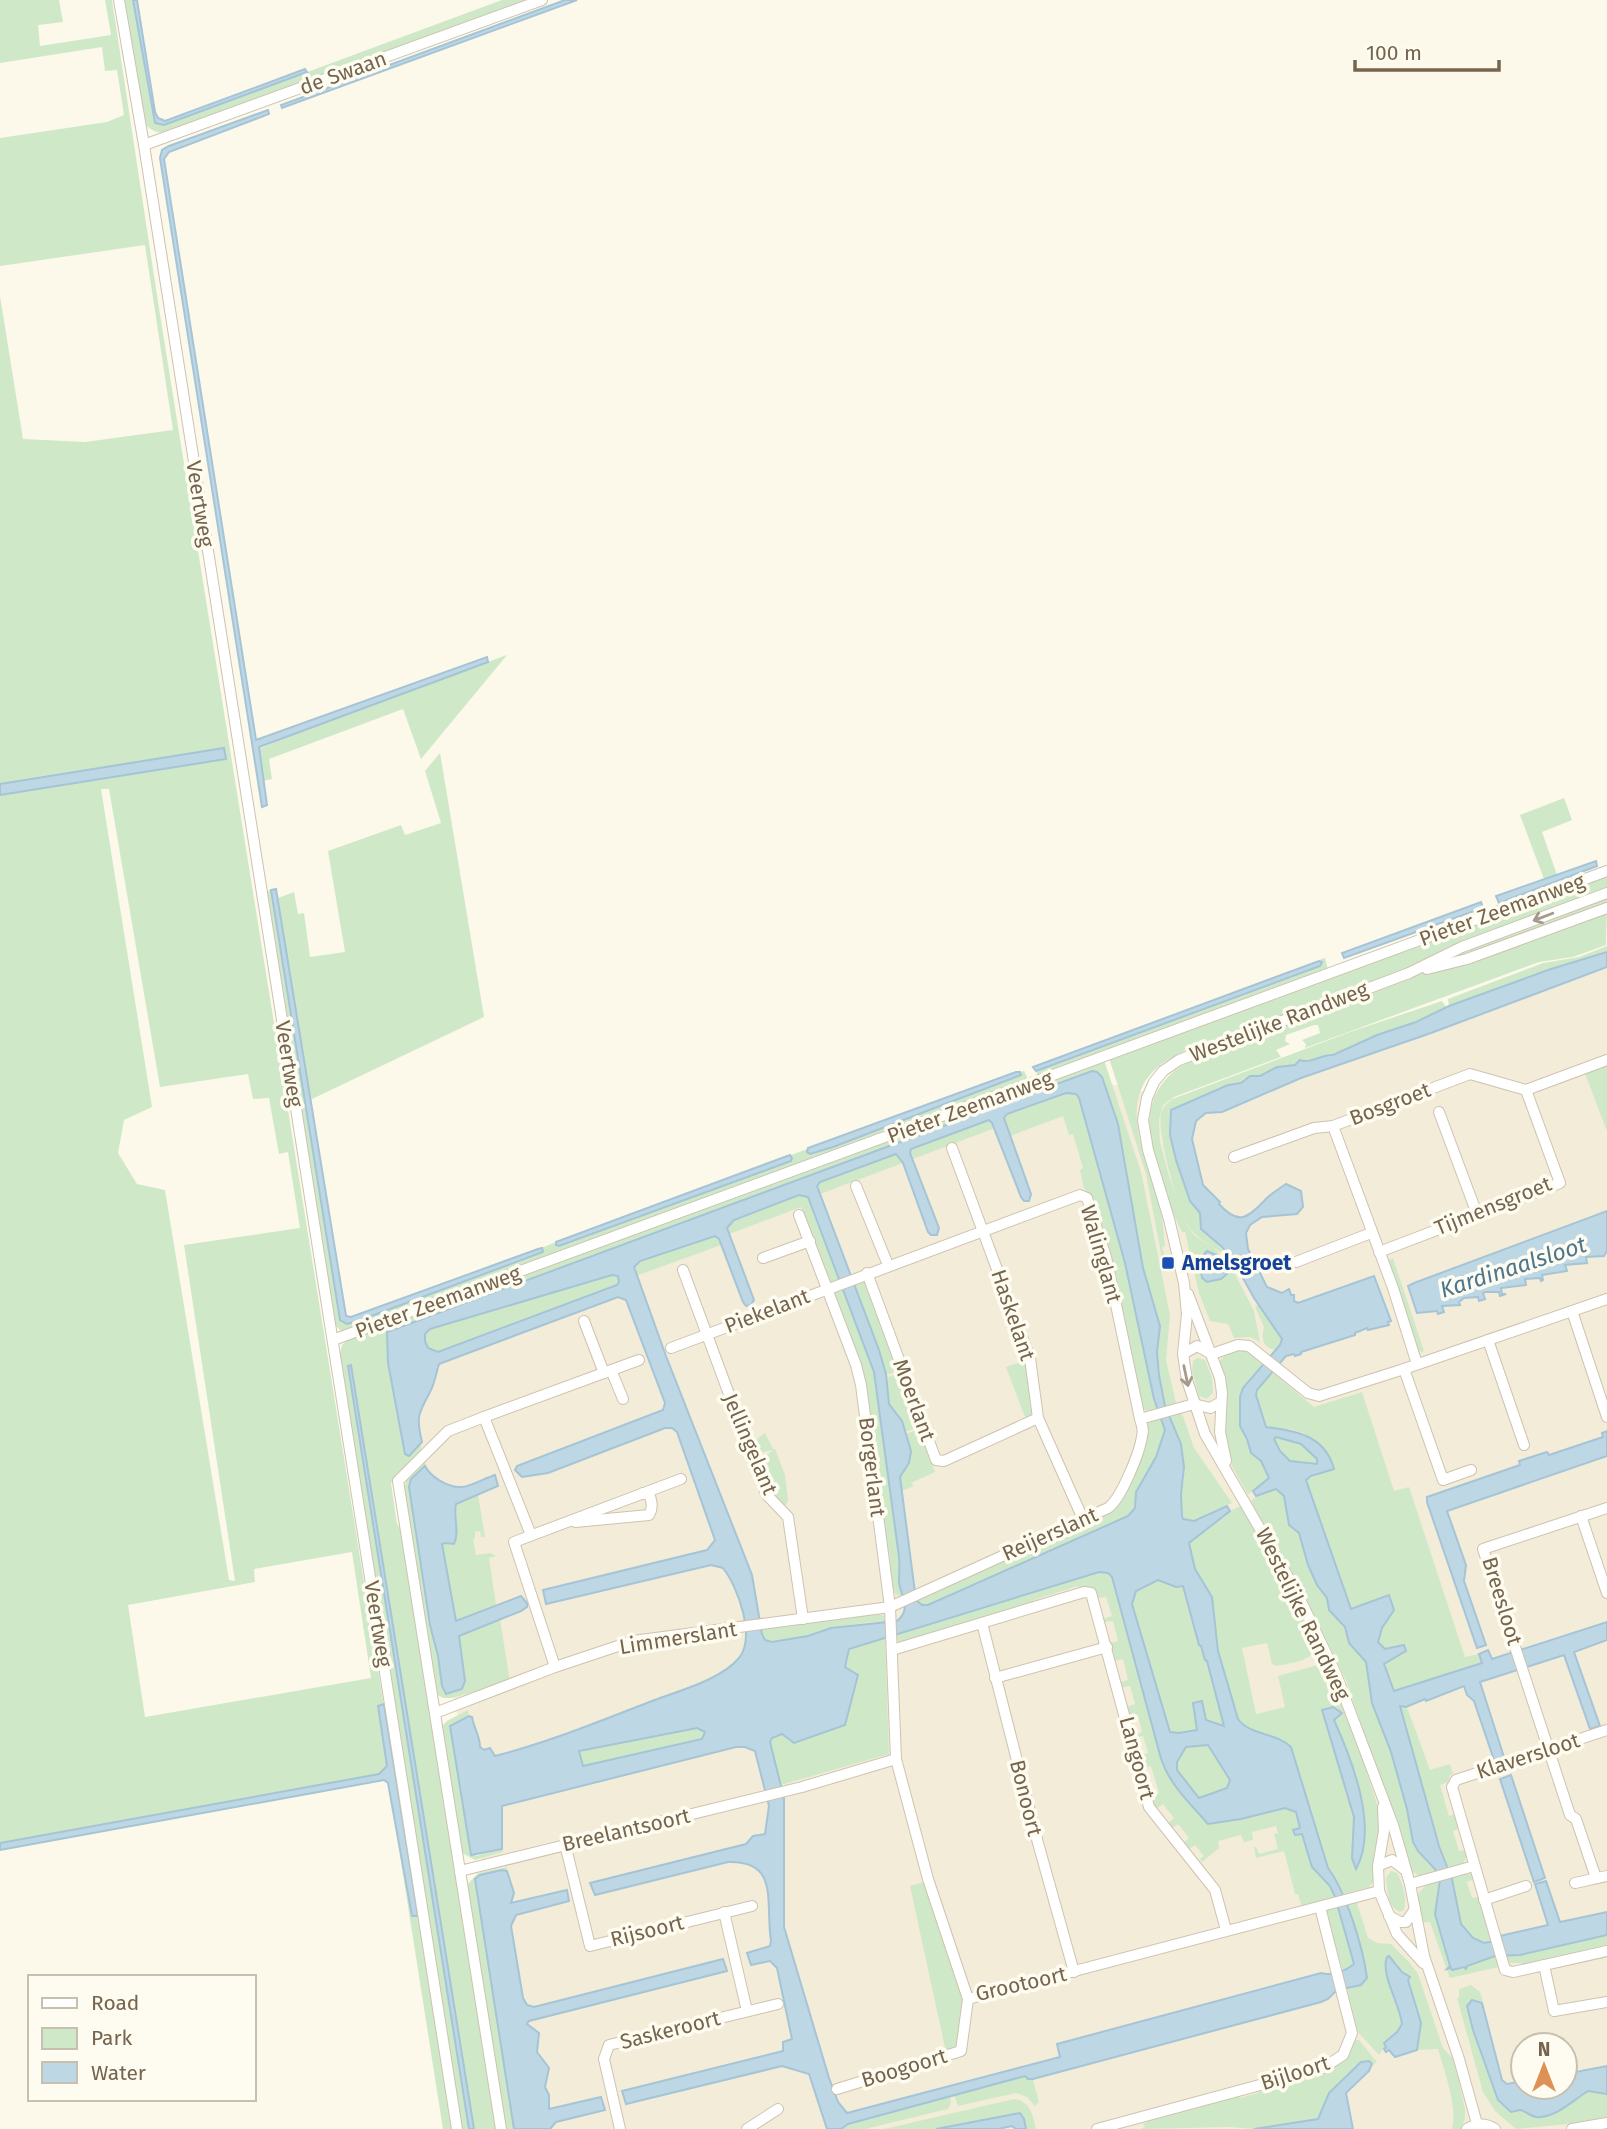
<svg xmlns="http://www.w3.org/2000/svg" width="1607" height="2129" font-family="'Fira Sans',sans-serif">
<rect width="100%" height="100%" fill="#fcf8ea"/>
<path fill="#f3ecd8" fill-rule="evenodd" d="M1607 955V2129H526L447 1653 402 1335 1088 1079 1204 1105ZM1523 2045H1565V2087H1523Z"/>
<g fill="#cfe9c8" fill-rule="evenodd">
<path d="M0 0H59L63 22 38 25 40 46 111 35 105 0H112L158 302 452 2129H443L388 1779 0 1848V795L226 759 224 748 0 784V296L23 439 85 442 173 430 145 245 0 266V138L107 122 124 115 117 70 105 71 102 47 0 63ZM101 789H109L160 1087 248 1074 253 1099 269 1098 279 1154 288 1152 300 1228 184 1245 235 1581 229 1580 165 1190 137 1184 118 1153 124 1120 152 1107ZM352 1552 371 1678 145 1717 128 1605 255 1582 254 1569Z"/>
<path d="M124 0H133L152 111 164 125 502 0H529L168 133C157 133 153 132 145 124Z"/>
<path d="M507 655 421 759 403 709 269 759 272 779 259 782 254 751 321 723Z"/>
<path d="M440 753 484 1017 310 1100 278 898 294 892 298 914 304 913 310 957 345 952 328 851 401 825 405 835 441 823 425 771Z"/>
<path d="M1564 798 1572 820 1542 832 1557 875 1544 879 1520 815Z"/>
<path d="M1607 874V890L1427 962 1185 1051C1107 1084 1143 1145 1159 1204 1163 1217 1163 1232 1165 1246L1162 1247 1165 1258 1162 1259 1146 1174 1109 1058Z"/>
<path d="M269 890H271L340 1320 358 1321 541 1253 543 1251 541 1248 556 1242V1244L807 1149V1152L833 1147 1020 1076V1072L1024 1071 1027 1077 1025 1082 341 1331 335 1325 266 894Z"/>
<path d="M1607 896V905L1467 956 1439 961Z"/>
<path d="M1607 910 1606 945 1573 957 1539 962 1305 1048 1306 1044 1302 1040 1320 1033 1318 1025H1314L1286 1035 1285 1041 1290 1044 1276 1050 1281 1057 1174 1097 1163 1105 1159 1120 1160 1142 1169 1176 1188 1227 1195 1236 1214 1248 1228 1263 1209 1252 1199 1263 1202 1278 1207 1282 1217 1281 1233 1270 1254 1311 1260 1342 1250 1337 1234 1338 1228 1324 1210 1321 1199 1293 1185 1232H1182C1162 1188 1126 1115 1171 1074 1183 1063 1199 1057 1214 1050L1425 972Z"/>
<path d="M1607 946V952L1551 969 1449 1006 1448 999 1543 963 1579 957Z"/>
<path d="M1325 958 1328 970 1038 1077 1036 1071 1320 966 1319 960Z"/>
<path d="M1442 1001 1447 1008 1333 1055H1327L1309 1062 1302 1060 1295 1065 1277 1067 1261 1076 1255 1075 1244 1079 1241 1083 1228 1085 1171 1111 1172 1144 1176 1160 1190 1201 1200 1213V1223L1231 1261 1230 1262C1220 1248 1203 1244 1192 1231 1179 1215 1157 1135 1161 1114 1163 1106 1168 1102 1175 1098L1350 1032Z"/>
<path d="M1104 1060 1141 1172 1170 1315 1166 1360 1176 1403 1165 1406 1146 1283 1132 1213 1126 1163 1118 1124 1102 1077 1092 1071 387 1332C389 1374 396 1416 409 1456L421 1444V1450L391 1483 397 1524 401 1530 496 2129H474L351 1366H349L469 2129H462L340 1354 342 1345 351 1337Z"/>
<path d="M1607 1062V1131L1584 1071Z"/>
<path d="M1066 1093 1076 1094 1079 1098 1125 1263 1157 1408 1147 1411 1141 1407 1112 1271 1124 1268 1112 1269 1109 1248H1107L1090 1197 1084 1188 1080 1170 1083 1168 1073 1134 1069 1135 1063 1116 1010 1136 1004 1121 1007 1114Z"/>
<path d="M985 1120 991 1121 995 1128 913 1159 910 1153 913 1147Z"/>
<path d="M893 1154 899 1155 903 1163 820 1194 817 1186 820 1181Z"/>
<path d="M799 1195 808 1197 840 1280 830 1284 801 1207 729 1234 727 1228 734 1220Z"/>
<path d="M713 1235 717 1237 721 1245 636 1276 634 1267 639 1261Z"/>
<path d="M1393 1258 1424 1351 1418 1353 1386 1261Z"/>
<path d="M612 1275 618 1276 619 1282 617 1285 438 1352C428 1351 425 1343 425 1334L430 1329Z"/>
<path d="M866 1280 900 1370 886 1375 879 1350 853 1285Z"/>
<path d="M843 1289 874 1372 877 1390 899 1557V1580L903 1594 899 1596 895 1594 894 1588H892L890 1556 846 1326 847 1324 833 1293Z"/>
<path d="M1258 1305 1281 1337V1343L1275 1350C1263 1347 1261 1339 1264 1327L1255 1307Z"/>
<path d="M1241 1349 1250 1350 1260 1359 1259 1361 1263 1364 1241 1391 1239 1421 1247 1439 1251 1453 1261 1461 1269 1478 1258 1488 1248 1494 1232 1466 1226 1447 1219 1367C1220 1354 1230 1353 1241 1349Z"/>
<path d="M1197 1358 1205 1360 1212 1378 1213 1393 1207 1399 1199 1396 1192 1371 1193 1361Z"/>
<path d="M1027 1360 1033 1413 1026 1420 1006 1367Z"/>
<path d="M901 1372 920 1427 905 1432 899 1415 889 1404 886 1378Z"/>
<path d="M1273 1373 1314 1407 1362 1392 1394 1491 1409 1487 1465 1657 1479 1654 1482 1663 1394 1691 1384 1664 1400 1655 1395 1646 1385 1649 1378 1641 1382 1628 1394 1610 1388 1595 1351 1609 1306 1480 1334 1468C1328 1451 1312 1434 1294 1430 1285 1428 1276 1429 1266 1426L1256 1392Z"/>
<path d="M1180 1413 1183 1416 1194 1448 1232 1503 1191 1521 1183 1519 1182 1516C1178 1498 1186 1482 1184 1465 1182 1447 1174 1433 1170 1416Z"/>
<path d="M1161 1418 1165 1430 1156 1457 1136 1492 1135 1508 1128 1516 928 1605H922L917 1601 1116 1507 1146 1441 1148 1423Z"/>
<path d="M919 1429 935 1472 911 1483 914 1486 902 1491 900 1474C913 1457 912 1455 906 1434Z"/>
<path d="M765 1433 773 1449H775L785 1475 788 1501 785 1506 772 1494 757 1456 768 1454 773 1450 759 1453 757 1439Z"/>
<path d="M1276 1437 1301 1444 1317 1459V1464C1295 1468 1284 1458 1274 1439Z"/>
<path d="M422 1461H425L426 1466 423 1585 430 1625 438 1656 442 1686 446 1694 465 1681 459 1636 500 1619 510 1682 452 1698H443L436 1694 403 1491 408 1476Z"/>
<path d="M1276 1489 1287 1500 1289 1525 1299 1533 1308 1565 1317 1585 1327 1598 1329 1609 1345 1628 1349 1643 1366 1662 1372 1703 1391 1752 1407 1809 1413 1842 1437 1871 1420 1876 1411 1871 1346 1680 1304 1595 1251 1501 1261 1493 1266 1494Z"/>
<path d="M478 1495 485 1537H481L480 1531 475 1532V1538L473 1539 476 1555 490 1553 496 1556 489 1558 496 1605 456 1621 442 1544 457 1527 454 1513 456 1504Z"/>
<path d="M1242 1505 1289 1592 1317 1648C1310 1662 1290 1663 1276 1666L1272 1664 1267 1643 1242 1648 1256 1714 1285 1707 1278 1676 1318 1665 1326 1669 1355 1737 1379 1810 1380 1832 1373 1867V1882L1369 1887 1344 1894 1328 1868 1291 1747C1277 1736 1247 1732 1238 1719L1218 1651 1212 1597 1195 1569 1189 1542 1230 1511ZM1330 1707 1338 1711 1334 1720 1365 1813 1357 1869 1353 1864 1354 1817 1323 1710Z"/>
<path d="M1100 1572 1108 1573 1112 1577 1163 1767 1192 1804 1211 1824 1285 1808 1296 1812 1300 1828 1295 1835 1302 1833 1312 1867 1330 1886 1335 1897 1302 1907 1298 1894H1295L1284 1851 1256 1858 1254 1847H1256L1259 1854 1278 1849 1274 1834 1278 1833 1276 1826 1252 1832 1253 1840 1244 1842 1241 1835 1218 1841 1219 1848 1202 1862 1200 1859 1204 1856 1195 1845 1188 1850 1183 1843 1189 1838 1178 1824 1171 1829 1167 1824 1174 1818 1163 1804 1156 1809 1150 1796 1159 1793 1151 1766 1143 1768 1139 1756 1148 1753 1143 1736 1134 1738V1735L1142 1732 1138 1715 1129 1717 1126 1707 1135 1704 1130 1686 1121 1688 1120 1682 1128 1680 1123 1659 1114 1661 1110 1643 1118 1641 1113 1621 1104 1622 1103 1619 1112 1616 1106 1597 1097 1598 1094 1587 1080 1590 1078 1586 1034 1600V1603L899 1643 895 1634Z"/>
<path d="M1159 1580 1176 1587 1183 1586 1199 1644 1201 1646 1205 1660 1207 1661 1225 1726 1206 1720 1202 1702 1193 1703 1197 1730 1178 1733 1170 1732 1132 1604 1136 1591Z"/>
<path d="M878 1612V1614L884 1616 885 1622C874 1621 842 1626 830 1629 813 1633 782 1647 765 1640L761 1628Z"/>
<path d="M885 1637 889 1754 781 1785 770 1742 772 1738 782 1733 790 1739 854 1672 845 1667 848 1660 847 1650Z"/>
<path d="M1400 1706 1406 1707 1408 1710 1430 1770 1450 1764 1453 1774 1450 1775 1448 1782 1440 1785 1449 1816 1455 1814 1460 1828 1453 1831 1459 1851 1466 1850 1467 1855 1463 1865 1449 1868 1440 1846Z"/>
<path d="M468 1710 469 1716 463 1718 476 1856 502 1849 503 1852 475 1860 462 1853 442 1726 447 1721Z"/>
<path d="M697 1728 705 1732 702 1739 582 1766 579 1751Z"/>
<path d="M1207 1745 1230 1780 1227 1788 1199 1798 1177 1770V1762L1186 1747Z"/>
<path d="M507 1867V1871L502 1870 475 1880 514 2129H505L467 1885 478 1873Z"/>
<path d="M1391 1871 1397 1873C1403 1883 1407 1899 1404 1910L1400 1912C1387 1906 1388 1891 1386 1878Z"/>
<path d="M1465 1873 1472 1875 1474 1879 1467 1882 1472 1898 1479 1897 1492 1943 1489 1944C1455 1940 1458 1902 1452 1877Z"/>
<path d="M1440 1880 1438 1896 1443 1943 1450 1966 1447 1967 1464 1966 1466 1969 1467 1966 1495 1956 1499 1967 1450 1978 1449 1976 1430 1922 1420 1923 1418 1894 1426 1885Z"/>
<path d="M924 1882 963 1998 956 2046 946 2052 910 1886Z"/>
<path d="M1355 1902 1357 1903 1368 1938 1377 1943 1391 1944 1409 1962 1418 1974 1443 2048 1454 2060 1465 2109V2118L1461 2129H1452C1458 2108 1444 2070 1438 2049L1417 2050 1421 2029 1420 2018 1408 1977 1394 1960 1386 1972 1402 2024 1379 2055 1358 2032 1347 1988 1361 1985 1367 1978 1348 1909V1905Z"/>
<path d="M1338 1908 1354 1964 1343 1971 1326 1913 1327 1910Z"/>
<path d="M1607 1935V1946L1522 1966 1521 1963H1509L1506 1955 1533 1952Z"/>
<path d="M1471 1985 1480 1992 1483 2002H1472L1473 2030 1500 2104C1509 2106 1531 2116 1537 2116 1559 2117 1571 2093 1591 2091 1596 2091 1602 2093 1607 2094V2117L1568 2124 1516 2129 1495 2111 1483 2092 1457 1998 1459 1997V1989Z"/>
<path d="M1355 2040H1359L1377 2062 1373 2065 1369 2062 1329 2093 1320 2117 1316 2120 1254 2129 1229 2127 1141 2129 1145 2127 1143 2124 1156 2116 1239 2094 1240 2098 1258 2093 1257 2089 1260 2088 1261 2092 1278 2087V2084L1281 2083 1282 2086 1299 2082V2078L1301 2077 1303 2081 1320 2076V2072L1340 2063Z"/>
<path d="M1025 2076 1028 2079H1033L1039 2102 1035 2106 1027 2097 1016 2093 958 2106 954 2095Z"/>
<path d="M950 2096 951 2103 948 2109 865 2129H841L848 2124Z"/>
<path d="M1014 2099C1030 2101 1033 2115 1036 2129H1026L1024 2119 1019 2113 936 2129H884Z"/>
</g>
<g fill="#bed7e5" stroke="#a5c4d6" stroke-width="2" fill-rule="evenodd">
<path d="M133 0H137L155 112 158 118 165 121 305 69 307 72 164 125 155 123Z"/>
<path d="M565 0H577L282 108 281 105Z"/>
<path d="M268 110 269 114 169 152 164 159 256 740 487 657 488 662 259 747 267 805 262 807 160 158 162 150 169 146Z"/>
<path d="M224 748 226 759 0 795V784Z"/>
<path d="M1596 861 1597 866 1499 903 1496 896Z"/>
<path d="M276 889 346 1316 351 1317 538 1249 542 1248 543 1252 358 1321 347 1324 340 1320 271 890Z"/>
<path d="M1481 902 1483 908 1344 958 1342 953Z"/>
<path d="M1607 952V967L1431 1033 1301 1078 1222 1112 1206 1113 1196 1121 1192 1139 1203 1185 1220 1202 1219 1204C1238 1225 1247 1219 1264 1201 1270 1194 1279 1189 1286 1184L1301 1191 1303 1207 1297 1214 1262 1217 1250 1225 1246 1233 1248 1249 1267 1287 1282 1293 1289 1289 1291 1295H1294V1301L1298 1303 1374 1276 1391 1321 1388 1322 1389 1325 1368 1330 1367 1328 1355 1333V1335L1301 1352V1354L1295 1356 1294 1354 1286 1356 1257 1390 1256 1395 1266 1427C1296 1431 1325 1435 1334 1469L1311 1476 1306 1480 1351 1609 1389 1595 1394 1610 1382 1628 1378 1642 1385 1649 1404 1645 1406 1651 1384 1664 1394 1691 1482 1663 1479 1654 1488 1650 1492 1659 1607 1622V1640L1574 1652 1600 1726 1590 1729 1564 1655 1480 1682 1504 1757 1494 1760 1474 1701 1467 1695 1464 1686 1426 1701 1425 1699 1406 1707 1400 1706 1439 1846 1452 1879 1461 1924 1473 1938 1484 1943 1502 1940 1500 1936 1548 1925 1535 1884 1546 1881 1560 1922 1607 1912V1935L1520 1955 1495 1956 1467 1966 1466 1969 1464 1967 1452 1970 1451 1968 1447 1969 1450 1966 1435 1914 1440 1880 1435 1869 1418 1851 1413 1842 1407 1809 1391 1752 1372 1703 1366 1662 1349 1643 1345 1627 1329 1610 1327 1598 1317 1585 1308 1565 1299 1533 1289 1525 1284 1496 1276 1489 1256 1496 1253 1491 1269 1478 1261 1461 1251 1453 1247 1439 1240 1426V1397L1243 1388 1280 1345 1282 1339 1254 1298 1238 1269 1234 1268 1221 1279 1207 1282 1202 1278 1199 1260 1207 1251 1217 1255 1226 1263 1230 1262 1231 1259 1222 1247 1201 1229 1200 1213 1190 1201 1176 1160 1170 1135 1171 1110 1228 1085 1241 1083 1250 1076H1260L1277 1067 1295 1065 1300 1060C1312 1064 1321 1054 1333 1055L1377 1035 1416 1022 1449 1006 1551 969ZM1276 1437 1301 1444 1317 1459V1464L1290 1461 1280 1451 1274 1439Z"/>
<path d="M1319 961 1322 962 1320 966 1036 1071 1033 1067Z"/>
<path d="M1092 1071 1097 1072 1102 1077 1118 1124 1143 1268 1160 1326 1157 1352 1159 1375 1165 1406 1181 1444 1184 1467 1181 1495 1182 1516 1183 1519 1194 1521 1227 1506 1230 1511 1189 1543 1195 1569 1212 1597 1218 1651 1238 1719C1249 1735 1277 1733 1291 1747L1328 1868C1346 1892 1363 1947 1367 1978L1361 1985 1337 1990 1328 1999 1321 2002 1033 2079H1028L1025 2076 848 2124 841 2129H827L809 2074 782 2066 626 2104 622 2091 783 2051V2042L792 2039 777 1968 770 1961 751 1965 747 1953 770 1946 771 1941C765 1903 780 1860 728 1862L595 1895 590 1883 746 1844 753 1836 765 1834 769 1806 755 1751 745 1747H736L502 1806V1849L471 1855 450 1726 469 1716 472 1717C474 1729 480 1736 480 1747L484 1750 490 1748 495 1756C547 1743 597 1722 647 1703 674 1692 720 1681 739 1658 756 1637 738 1587 723 1568L711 1565 546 1604 543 1590 707 1550 715 1540 677 1432 672 1428H665L548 1473 522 1477 515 1470 517 1466 663 1410 665 1403 626 1300 618 1297 439 1364C436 1373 435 1383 430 1392 418 1414 416 1417 422 1442L409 1456 405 1454 388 1363 387 1332ZM1066 1093 1076 1094 1079 1098 1125 1263 1154 1399 1165 1430 1156 1457 1136 1492 1135 1508 1128 1516 928 1605H922L916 1600 900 1477 909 1463 911 1451 902 1421 889 1404 886 1374 879 1350 817 1186 820 1182 896 1154 903 1163 928 1232 931 1235H937L939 1228 910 1153 911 1149 989 1120 992 1123 1021 1197 1024 1201H1029L1031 1194 1004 1118 1007 1114ZM799 1195 808 1197 874 1372 899 1557C900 1566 899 1574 899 1582 901 1597 912 1609 897 1621L831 1628 808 1636 772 1642 765 1640 762 1634 752 1575 666 1356 634 1267 640 1261 715 1236 719 1239 743 1302 746 1306 751 1305 754 1300 727 1228 734 1220ZM612 1275 618 1276 619 1282 617 1285 438 1352 428 1348 425 1341V1334L430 1329ZM1099 1572 1108 1573 1112 1577 1160 1755C1168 1784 1190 1803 1208 1824L1241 1819 1285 1808 1296 1812 1300 1828 1293 1830 1295 1835 1302 1834 1312 1867 1330 1886 1335 1897 1354 1964C1346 1971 1331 1976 1321 1973L1057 2044 1060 2057 847 2113 838 2102 829 2078 784 1927V1798L770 1742 772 1738 782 1734 794 1743 845 1725 858 1675 845 1667 849 1649ZM1158 1580 1176 1587 1183 1586 1199 1645 1201 1646 1205 1660 1207 1661 1224 1726 1206 1720 1202 1701 1193 1703 1197 1730 1179 1733 1170 1732 1132 1604 1136 1591ZM697 1728 705 1732 702 1739 583 1766 579 1751ZM1208 1745 1230 1780 1227 1788 1199 1798 1177 1770V1762L1186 1747Z"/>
<path d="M1016 1072H1020L1021 1075 833 1147 810 1154 807 1152 808 1148Z"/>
<path d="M790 1155 792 1158 791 1161 559 1246 556 1245V1242Z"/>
<path d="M1607 1211V1251L1604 1256 1586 1257 1587 1263 1565 1265 1567 1271 1542 1275 1543 1280 1541 1281 1540 1278 1525 1279 1526 1285 1501 1288 1502 1294H1506L1500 1296 1499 1292H1485L1483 1293 1485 1299 1479 1301 1478 1297 1464 1298 1459 1302 1460 1305 1442 1306 1444 1312 1438 1314 1437 1311 1417 1313 1408 1286 1414 1283Z"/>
<path d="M351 1365 474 2129H469L348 1366Z"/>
<path d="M1607 1431V1456L1447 1511 1466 1565 1464 1581 1486 1645 1477 1648 1427 1502V1497L1520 1465 1519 1461 1547 1452 1549 1455 1603 1437 1602 1433Z"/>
<path d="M425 1466C430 1476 447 1488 462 1487 472 1486 485 1478 495 1475L498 1486 456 1504C453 1517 460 1531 454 1544L445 1543 442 1544 456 1621 521 1596 527 1603V1607L521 1611 459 1636 465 1681 462 1689 446 1694 442 1686 438 1656 430 1625 409 1487 411 1479Z"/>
<path d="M384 1704 418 1916H412L388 1783 384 1780 0 1850V1843L379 1774 387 1766 378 1706Z"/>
<path d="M1333 1707 1342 1713 1334 1720C1352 1760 1379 1828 1356 1869L1352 1858 1354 1817 1322 1710Z"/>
<path d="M1511 1775 1545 1878 1534 1882 1500 1779Z"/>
<path d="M502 1870 507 1871 514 1893 511 1903 567 1890 569 1901 516 1915 511 1926 523 1998 527 2005 534 2007 723 1959 727 1971 529 2021 527 2024 539 2033 537 2052 549 2068 545 2087 549 2095V2109L601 2097 605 2110 556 2122 550 2129H514L475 1879 480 1875Z"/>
<path d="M1389 1956 1402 1972 1410 1977 1408 1980 1421 2023 1417 2050 1395 2057 1389 2050 1386 2052 1384 2049 1386 2047 1384 2043 1397 2032 1402 2024C1400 2004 1380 1974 1387 1957Z"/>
<path d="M1472 2000 1482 2003 1502 2080 1507 2084 1523 2081V2087H1565V2074L1607 2066V2094L1588 2091C1573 2100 1555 2119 1536 2117 1531 2116 1525 2111 1520 2110L1511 2112 1498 2100 1473 2030 1467 2006Z"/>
<path d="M1369 2061 1372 2064 1369 2071 1346 2093 1353 2129H1254L1318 2119 1329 2093 1361 2062Z"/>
<path d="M1020 2113 1024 2119 1026 2129H1016L1012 2126 998 2129H936Z"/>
</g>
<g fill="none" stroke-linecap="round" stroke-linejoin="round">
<defs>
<g id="minor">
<path d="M119 0 144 145 457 2129"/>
<path d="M144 145 542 0"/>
<path d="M1427 969 1467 959 1607 908"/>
<path d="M1439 1112 1477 1214"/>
<path d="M952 1148 1030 1358 1038 1418 1083 1519"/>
<path d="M1234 1157 1314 1128 1333 1126"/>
<path d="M856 1186 888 1265"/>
<path d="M799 1215 856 1365 861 1385 890 1607 896 1759 928 1879 968 1999 1379 1891"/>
<path d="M1379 1252 1560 1183 1526 1090"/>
<path d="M763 1258 810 1241"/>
<path d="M1296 1262 1371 1233"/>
<path d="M683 1270 766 1494 788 1517 803 1619"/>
<path d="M867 1273 936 1460 944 1461 1038 1418"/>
<path d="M1188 1294 1220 1378 1222 1393 1220 1432 1226 1461"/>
<path d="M1572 1311 1607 1417"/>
<path d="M584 1321 604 1373"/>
<path d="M333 1340 1607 871"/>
<path d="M1488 1340 1524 1445"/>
<path d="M671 1348 1080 1195 1087 1198 1106 1257 1140 1419"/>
<path d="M1183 1354 1197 1346 1212 1354 1238 1345 1249 1346 1308 1393 1319 1396 1404 1369 1607 1299"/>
<path d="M1417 1364 1393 1288 1333 1126 1470 1074 1526 1090 1607 1060"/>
<path d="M1404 1369 1443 1480 1471 1470"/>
<path d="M611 1370 623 1399"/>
<path d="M484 1417 448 1431 398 1481 501 2129"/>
<path d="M1581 1516 1607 1593"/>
<path d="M575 1522 649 1515C653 1508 652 1503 650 1496L643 1493"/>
<path d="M531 1535 484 1417 639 1360"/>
<path d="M982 1623 1038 1843 1074 1972"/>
<path d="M892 1650 1084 1592 1091 1593 1149 1807 1215 1890 1226 1930"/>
<path d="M555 1667 514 1542 681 1479"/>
<path d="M995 1678 1107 1647"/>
<path d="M435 1713 555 1667 633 1641 890 1607 1108 1508C1121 1499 1140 1452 1142 1436 1144 1430 1142 1425 1140 1419L1194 1404 1210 1408 1221 1402"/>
<path d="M1607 1730 1456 1780 1452 1787 1505 1970 1513 1972 1607 1951"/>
<path d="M1383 1807 1384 1831 1378 1866 1379 1891 1397 1934 1423 1963"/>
<path d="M565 1844 590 1946 752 1906"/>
<path d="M1378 1866 1392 1860 1404 1869"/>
<path d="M460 1871 802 1787 896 1759"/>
<path d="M1596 1878 1576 1819 1570 1815 1483 1549 1607 1508"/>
<path d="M1575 1883 1607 1876"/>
<path d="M1410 1884 1474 1866"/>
<path d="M1484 1900 1526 1886"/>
<path d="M724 1912 747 2011"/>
<path d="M1389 1916 1400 1922H1406L1415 1909"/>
<path d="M1544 1965 1554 2011 1607 2002"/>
<path d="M837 2089 961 2051 968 1999"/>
<path d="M1477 2124 1459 2059 1424 1956 1410 1884 1393 1825 1336 1674 1296 1591 1205 1434 1187 1380 1183 1354 1187 1314 1184 1283 1169 1219 1148 1150 1143 1120 1147 1098 1154 1082 1163 1071 1179 1060 1409 973 1462 947 1607 893"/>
<path d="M620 2129 604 2059 609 2045 778 2004"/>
<path d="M747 2129 778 2109"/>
<path d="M1097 2129 1323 2068 1343 2055 1352 2033 1320 1907"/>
<path d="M1467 2129C1476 2123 1486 2123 1495 2129"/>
<path d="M1572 2129 1607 2123"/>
</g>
</defs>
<use href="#minor" stroke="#cdc3b0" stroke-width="12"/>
<use href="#minor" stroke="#fff" stroke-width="10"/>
</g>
<defs><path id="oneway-shaft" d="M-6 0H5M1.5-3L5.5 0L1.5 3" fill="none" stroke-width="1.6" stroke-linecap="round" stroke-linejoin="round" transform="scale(1.75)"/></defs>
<g stroke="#a59a8c">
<use href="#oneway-shaft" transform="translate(1543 917) rotate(159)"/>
<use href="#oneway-shaft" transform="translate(1186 1376) rotate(78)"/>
</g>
<rect fill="#1a4fb4" stroke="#fefcf0" stroke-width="2.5" x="1161" y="1256" width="14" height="14" rx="3.5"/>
<g text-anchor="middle" stroke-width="7" stroke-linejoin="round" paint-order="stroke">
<g font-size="21" fill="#75644e" stroke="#fefcf0">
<text transform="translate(343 73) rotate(-20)" y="7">de Swaan</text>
<text transform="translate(200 504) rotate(81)" y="7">Veertweg</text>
<text transform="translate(1502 910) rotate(-20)" y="7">Pieter Zeemanweg</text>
<text transform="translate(1279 1022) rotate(-21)" y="7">Westelijke Randweg</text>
<text transform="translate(289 1064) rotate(81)" y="7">Veertweg</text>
<text transform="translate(1390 1104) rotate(-21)" y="7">Bosgroet</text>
<text transform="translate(970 1107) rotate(-20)" y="7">Pieter Zeemanweg</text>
<text transform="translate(1493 1206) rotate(-22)" y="7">Tijmensgroet</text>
<text transform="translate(1101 1254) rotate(74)" y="7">Walinglant</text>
<text transform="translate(438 1302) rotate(-20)" y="7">Pieter Zeemanweg</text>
<text transform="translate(767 1311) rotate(-21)" y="7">Piekelant</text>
<text transform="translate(1013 1315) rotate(71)" y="7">Haskelant</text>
<text transform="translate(914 1400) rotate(70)" y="7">Moerlant</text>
<text transform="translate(750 1444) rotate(67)" y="7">Jellingelant</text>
<text transform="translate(872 1467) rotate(83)" y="7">Borgerlant</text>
<text transform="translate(1050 1534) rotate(-24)" y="7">Reijerslant</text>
<text transform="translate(1502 1601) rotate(73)" y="7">Breesloot</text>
<text transform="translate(1303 1614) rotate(64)" y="7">Westelijke Randweg</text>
<text transform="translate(378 1624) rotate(81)" y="7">Veertweg</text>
<text transform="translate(678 1638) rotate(-9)" y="7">Limmerslant</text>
<text transform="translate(1528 1756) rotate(-18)" y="7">Klaversloot</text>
<text transform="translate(1137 1758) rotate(75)" y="7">Langoort</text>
<text transform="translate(1026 1798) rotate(76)" y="7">Bonoort</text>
<text transform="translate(626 1830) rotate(-13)" y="7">Breelantsoort</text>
<text transform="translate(647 1931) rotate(-14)" y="7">Rijsoort</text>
<text transform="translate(1021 1984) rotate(-13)" y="7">Grootoort</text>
<text transform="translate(670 2030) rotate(-14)" y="7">Saskeroort</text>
<text transform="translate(904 2068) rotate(-17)" y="7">Boogoort</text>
<text transform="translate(1295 2073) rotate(-18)" y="7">Bijloort</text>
</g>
<g font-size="21" font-weight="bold" fill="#164399" stroke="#fefcf0" text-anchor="start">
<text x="1182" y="1270">Amelsgroet</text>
</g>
<g font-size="23" font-style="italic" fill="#4c768e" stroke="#fefcf0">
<text transform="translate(1513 1267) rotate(-18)" y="8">Kardinaalsloot</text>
</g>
</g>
<rect x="28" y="1975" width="228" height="126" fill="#fefcf0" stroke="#c7bfaf" stroke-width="2"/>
<rect x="42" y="1998" width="35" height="10" fill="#ffffff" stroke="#c7bfaf" stroke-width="2"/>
<text x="91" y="2010" font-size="21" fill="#75644e">Road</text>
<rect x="42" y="2028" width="35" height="21" fill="#cfe9c8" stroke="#c7bfaf" stroke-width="2"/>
<text x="91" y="2045" font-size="21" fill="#75644e">Park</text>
<rect x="42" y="2062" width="35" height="21" fill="#bed7e5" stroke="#c7bfaf" stroke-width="2"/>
<text x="91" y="2080" font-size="21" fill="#75644e">Water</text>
<g transform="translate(1544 2066)"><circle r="33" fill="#fefcf0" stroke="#c7bfaf" stroke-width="2"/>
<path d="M0-5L12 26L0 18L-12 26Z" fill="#df9055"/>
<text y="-10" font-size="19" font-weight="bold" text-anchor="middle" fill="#75644e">N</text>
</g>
<path d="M1355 60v10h144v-10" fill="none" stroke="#75644e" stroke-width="3.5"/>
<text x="1366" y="60" font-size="21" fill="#75644e" stroke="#fefcf0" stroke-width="5" paint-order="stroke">100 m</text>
</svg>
